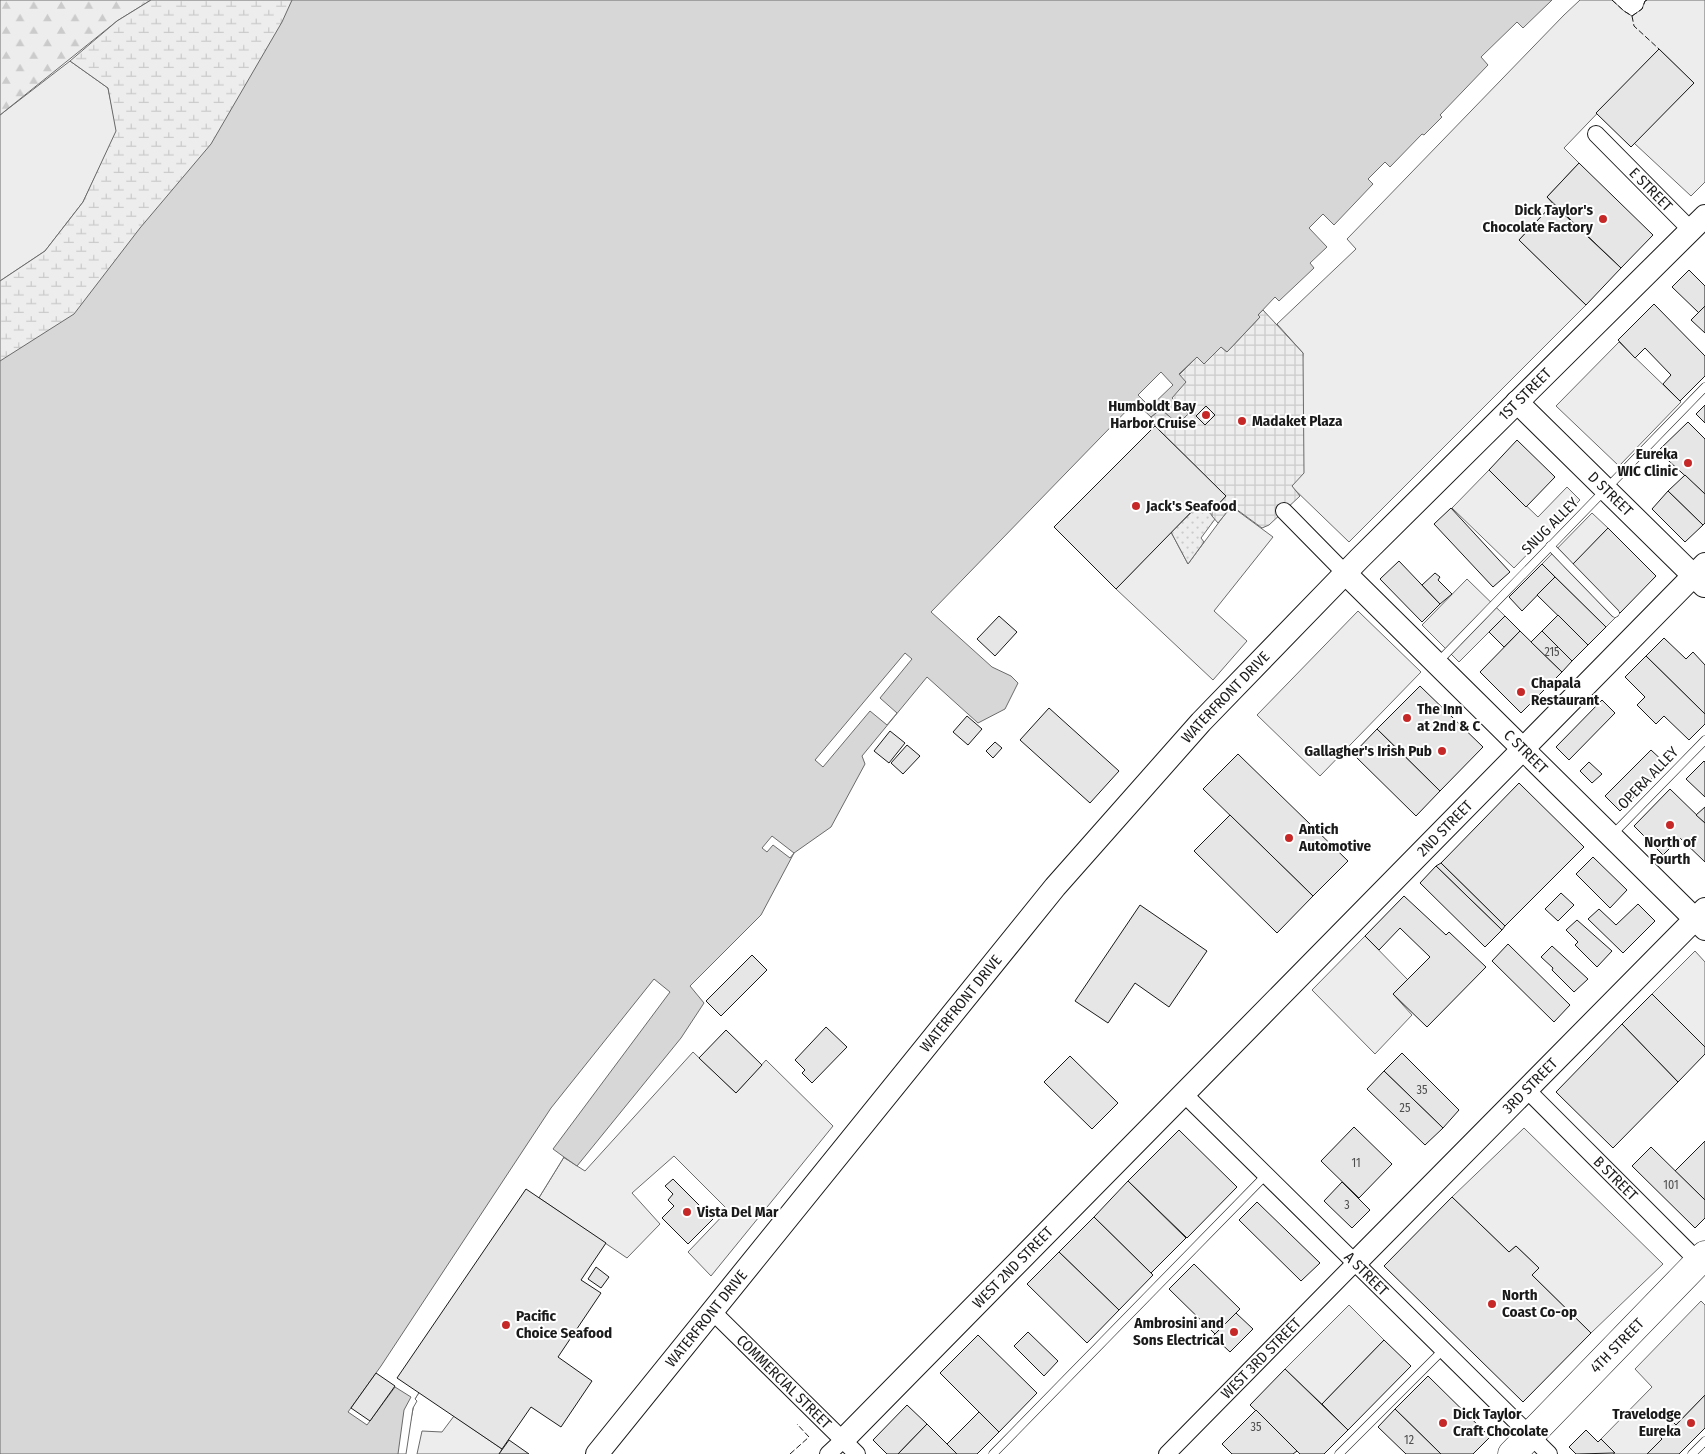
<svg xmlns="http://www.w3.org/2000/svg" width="1705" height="1454" font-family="'Fira Sans Condensed',sans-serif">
<defs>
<pattern id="forest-firs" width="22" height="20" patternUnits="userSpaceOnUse" patternTransform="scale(1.25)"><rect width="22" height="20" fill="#ededed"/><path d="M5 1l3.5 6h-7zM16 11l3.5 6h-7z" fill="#cbcbcb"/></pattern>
<pattern id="wetland-marsh" width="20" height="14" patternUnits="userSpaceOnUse" patternTransform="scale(1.25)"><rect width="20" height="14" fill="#ededed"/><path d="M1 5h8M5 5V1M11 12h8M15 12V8" fill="none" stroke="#cbcbcb"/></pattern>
<pattern id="park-dots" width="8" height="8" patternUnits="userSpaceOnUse" patternTransform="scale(1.25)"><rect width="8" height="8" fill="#ededed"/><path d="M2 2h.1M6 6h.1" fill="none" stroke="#cbcbcb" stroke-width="1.8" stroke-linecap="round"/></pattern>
<pattern id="plaza-grid" width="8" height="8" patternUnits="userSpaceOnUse" patternTransform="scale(1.25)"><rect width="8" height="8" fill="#ededed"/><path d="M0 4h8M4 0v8" fill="none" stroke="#cbcbcb"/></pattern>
</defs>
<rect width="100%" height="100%" fill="#fff"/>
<g fill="#ededed" stroke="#6a6a6a">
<path d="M1580 0H1612L1624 11 1632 16 1642 9 1645 1 1647 0H1705V182L1691 196 1634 143 1694 83 1659 49 1564 148 1579 163 1547 197 1553 204 1519 240 1586 305 1349 542 1292 487 1303 353 1277 324 1356 249 1347 239 1564 15Z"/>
<path d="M70 61 108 88 117 131 83 202 45 251 0 281V115Z"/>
<path d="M1619 342 1681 402 1619 466 1556 406Z"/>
<path d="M1489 470 1538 517 1567 487 1580 500 1514 568 1452 508Z"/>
<path d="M1231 506 1273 537 1214 611 1247 641 1213 680 1116 589 1171 532 1188 564Z"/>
<path d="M1592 513 1608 528 1572 566 1620 613 1606 627 1542 564Z"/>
<path d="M1467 579 1505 616 1459 662 1422 625Z"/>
<path d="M1358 611 1421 672 1320 776 1257 715Z"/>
<path d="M1365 936 1408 980 1393 994 1412 1015 1375 1054 1312 990Z"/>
<path d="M1695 951 1705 962V1047L1652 994Z"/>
<path d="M693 1052 736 1093 766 1060 833 1126 711 1276 688 1252 728 1210 674 1156 632 1193 660 1224 627 1258 526 1189 552 1150 585 1171Z"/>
<path d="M1524 1128 1663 1264 1591 1333 1532 1275 1539 1268 1516 1246 1509 1252 1452 1197Z"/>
<path d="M1701 1301 1705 1305V1395L1676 1425 1672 1421 1658 1435 1662 1439 1647 1454H1614L1601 1439 1652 1387 1635 1369Z"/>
<path d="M1349 1305 1384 1340 1322 1404 1285 1369Z"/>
<path d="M454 1416 502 1449 499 1454H417L422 1431 442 1432Z"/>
</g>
<path fill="url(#forest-firs)" stroke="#6a6a6a" d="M0 0H151L117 21 0 115Z"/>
<path fill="url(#wetland-marsh)" stroke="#6a6a6a" d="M151 0H365L0 599V281L45 251 83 202 116 131 108 88 70 61 117 21Z"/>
<path fill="url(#park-dots)" stroke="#6a6a6a" d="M1201 503 1215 519 1201 538 1204 542 1188 564 1171 532Z"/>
<path fill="url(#plaza-grid)" stroke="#6a6a6a" d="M1263 310 1303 353 1304 473 1292 486 1300 496 1269 525 1262 528 1232 506 1218 523 1212 516V511L1226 496 1155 426 1151 417 1161 409 1178 424 1188 414 1171 398 1179 375 1197 357 1221 347 1227 352 1260 317 1258 315Z"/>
<path fill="#d7d7d7" stroke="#6a6a6a" d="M292 0H1552L1523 28 1517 22 1481 57 1488 65 1440 115 1442 117 1424 135 1422 134 1390 167 1385 162 1368 179 1373 184 1334 225 1323 214 1309 228 1327 247 1310 263 1314 268 1279 301 1275 297 1258 315 1260 317 1227 352 1221 347 1204 364 1197 357 1179 374 1186 382 1172 398 1188 414 1178 424 1161 409 1151 417 1135 402 931 612 992 667 1011 676 1018 683 1005 709 978 723 927 677 862 756 865 764 831 827 794 853 761 915 690 986 704 1003 681 1038 577 1166 564 1157 415 1399 404 1454H0V361L74 314 140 228 211 144 282 22Z"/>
<g fill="#fff" stroke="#6a6a6a">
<path d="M1161 372 1173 385 1150 407 1138 395Z"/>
<path d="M905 653 912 659 880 698 897 713 887 725 870 711 823 767 815 760Z"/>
<path d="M772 836 794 853 790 858 773 845 767 852 762 848Z"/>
<path d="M654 979 670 992 553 1149 564 1157 415 1399 417 1401 413 1408 406 1454H398L404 1410 411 1397 395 1387 367 1425 348 1412 381 1366 551 1108Z"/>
</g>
<g fill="#e6e6e6" stroke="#1a1a1a">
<path d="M1659 49 1694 83 1631 147 1596 113Z"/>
<path d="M1579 163 1653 235 1621 268 1547 197Z"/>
<path d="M1553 204 1621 268 1586 305 1519 240Z"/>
<path d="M1689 270 1705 286V306L1699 313 1672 287Z"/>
<path d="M1654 304 1705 356V376L1680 401 1663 384 1671 375 1645 348 1635 358 1618 340Z"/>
<path d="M1705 306V333L1691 320Z"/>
<path d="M1705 405V423L1696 414Z"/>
<path d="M1206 406 1215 415 1205 425 1196 416Z"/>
<path d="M1688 422 1705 439V494L1658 451Z"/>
<path d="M1155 426 1226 496 1212 511 1201 502 1116 589 1054 527Z"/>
<path d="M1517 440 1555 477 1526 507 1489 470Z"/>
<path d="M1685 475 1705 494V523L1703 525 1668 491Z"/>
<path d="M1668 491 1703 525 1685 542 1652 509Z"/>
<path d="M1451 508 1510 572 1493 587 1434 524Z"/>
<path d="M1608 528 1656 576 1620 613 1572 565Z"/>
<path d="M1399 561 1440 604 1422 622 1380 579Z"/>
<path d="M1542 564 1555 577 1522 611 1509 597Z"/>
<path d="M1435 573 1440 577 1438 580 1452 594 1440 604 1422 585Z"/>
<path d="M1555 577 1606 627 1588 645 1537 595Z"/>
<path d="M1558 615 1588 645 1572 661 1542 631Z"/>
<path d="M999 616 1017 632 995 656 977 639Z"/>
<path d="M1505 616 1520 631 1504 647 1489 632Z"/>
<path d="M1520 631 1562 672 1521 713 1480 672Z"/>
<path d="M1542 631 1572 661 1562 672 1531 642Z"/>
<path d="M1664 638 1686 659 1693 652 1705 665V714L1646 656Z"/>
<path d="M1646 656 1705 714V724L1689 740 1664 716 1656 724 1637 705 1645 697 1625 677Z"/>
<path d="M1420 686 1483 747 1440 791 1377 729Z"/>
<path d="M1602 700 1615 713 1569 760 1556 747Z"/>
<path d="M1049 708 1119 771 1090 803 1020 740Z"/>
<path d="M967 716 982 729 968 745 953 732Z"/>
<path d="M1377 729 1440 791 1416 816 1353 754Z"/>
<path d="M890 731 905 743 889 763 874 751Z"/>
<path d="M995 742 1002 748 993 758 986 751Z"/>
<path d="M907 745 920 756 903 774 891 763Z"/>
<path d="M1651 750 1666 764 1620 811 1605 796Z"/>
<path d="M1238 754 1348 861 1313 896 1203 789Z"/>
<path d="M1704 761 1705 762V797L1686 779Z"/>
<path d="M1589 762 1602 774 1592 783 1580 771Z"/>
<path d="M1519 783 1584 847 1505 926 1441 863Z"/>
<path d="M1670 789 1705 823V862L1680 838 1663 855 1634 826Z"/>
<path d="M1705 807V823L1696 815Z"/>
<path d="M1230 815 1313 896 1277 933 1194 851Z"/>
<path d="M1593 857 1627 890 1610 908 1576 874Z"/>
<path d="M1441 863 1505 926 1502 930 1436 866Z"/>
<path d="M1436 866 1502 930 1485 947 1420 883Z"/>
<path d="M1561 893 1574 905 1558 921 1545 909Z"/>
<path d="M1404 896 1446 935 1449 932 1486 967 1427 1027 1393 994 1430 957 1400 928 1379 950 1365 936Z"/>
<path d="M1638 904 1655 921 1623 953 1588 919 1599 909 1616 925Z"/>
<path d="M1140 905 1207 951 1169 1007 1135 983 1108 1023 1075 1001Z"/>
<path d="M1577 920 1612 951 1597 967 1575 945 1578 942 1566 930Z"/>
<path d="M1508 944 1570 1005 1554 1022 1492 961Z"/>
<path d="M1552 946 1588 979 1574 992 1552 970 1553 968 1541 957Z"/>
<path d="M752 955 767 970 721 1016 706 1001Z"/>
<path d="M1652 994 1705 1047V1054L1678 1082 1622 1024Z"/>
<path d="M1622 1024 1678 1082 1613 1148 1556 1092Z"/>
<path d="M826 1027 847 1047 812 1083 802 1073 805 1070 795 1060Z"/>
<path d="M726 1030 762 1065 736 1093 699 1058Z"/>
<path d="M1402 1053 1459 1110 1443 1128 1384 1071Z"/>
<path d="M1070 1056 1118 1103 1092 1129 1044 1082Z"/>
<path d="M1384 1071 1443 1128 1425 1145 1367 1089Z"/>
<path d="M1354 1127 1392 1164 1359 1198 1321 1161Z"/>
<path d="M1179 1130 1237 1187 1187 1238 1128 1181Z"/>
<path d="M1705 1141V1200L1675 1171Z"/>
<path d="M1651 1147 1705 1200V1218L1695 1228 1632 1166Z"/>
<path d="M673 1179 713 1219 688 1244 662 1218 674 1206 668 1200 673 1194 665 1186Z"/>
<path d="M1128 1181 1186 1238 1151 1273 1094 1217Z"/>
<path d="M1342 1182 1370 1210 1352 1228 1324 1201Z"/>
<path d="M526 1189 606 1243 581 1280 601 1293 558 1357 592 1381 561 1427 531 1407 502 1449 397 1378Z"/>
<path d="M1452 1197 1509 1252 1516 1246 1539 1268 1532 1275 1591 1333 1523 1402 1384 1266Z"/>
<path d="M1257 1202 1320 1263 1301 1281 1239 1220Z"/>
<path d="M1094 1217 1153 1275 1119 1310 1059 1252Z"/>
<path d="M1059 1252 1119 1310 1087 1343 1027 1284Z"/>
<path d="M1194 1264 1240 1309 1215 1334 1169 1289Z"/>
<path d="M596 1267 609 1277 601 1288 588 1279Z"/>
<path d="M1236 1313 1253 1329 1230 1352 1213 1336Z"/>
<path d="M1028 1332 1058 1361 1044 1376 1014 1346Z"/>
<path d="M978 1335 1037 1393 999 1432 940 1373Z"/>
<path d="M1384 1340 1411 1366 1348 1430 1322 1404Z"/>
<path d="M1285 1369 1348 1430 1324 1454H1300L1250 1405Z"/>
<path d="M376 1373 395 1386 370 1421 351 1408Z"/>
<path d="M1428 1376 1490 1437 1473 1454H1441L1395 1409Z"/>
<path d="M1705 1395V1428L1679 1454H1647L1662 1439 1658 1435 1672 1421 1676 1425Z"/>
<path d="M907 1405 927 1424 898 1454H887L873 1440Z"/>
<path d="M1395 1409 1441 1454H1406L1378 1427Z"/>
<path d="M1256 1410 1297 1451 1293 1454H1232L1222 1444Z"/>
<path d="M979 1412 999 1432 977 1454H957L947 1444Z"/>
<path d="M927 1424 957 1454H898Z"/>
<path d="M1586 1430 1598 1442 1601 1439 1615 1453 1576 1454 1569 1447Z"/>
<path d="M509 1440 529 1454H499Z"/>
</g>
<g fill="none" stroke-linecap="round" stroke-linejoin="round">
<defs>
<g id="lane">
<path d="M1550 546 1615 613"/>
<path d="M1438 662 1705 387"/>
<path d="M1612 835 1705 740"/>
<path d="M993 1454 1266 1175"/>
<path d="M1339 1454 1443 1350"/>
<path d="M1692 1454 1705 1441"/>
</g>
<g id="street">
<path id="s1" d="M1596 134 1691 230"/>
<path d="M1284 511 1345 573"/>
<path id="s2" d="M1527 1090 1703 1266"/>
<path id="s3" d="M1184 1094 1549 1454"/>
<path id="s4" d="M712 1311 857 1454"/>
<path d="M828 1454 843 1440"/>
<path id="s5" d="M1167 1454 1355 1263"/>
</g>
<g id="secondary">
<path id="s6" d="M1517 402 1704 586"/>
<path id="s7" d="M1345 573 1705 929"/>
<path id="s8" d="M1355 1263 1705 909"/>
<path id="s9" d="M843 1440 1705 564"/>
<path id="s10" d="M597 1454 1055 887 1201 722 1359 559 1705 216"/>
</g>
<g id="highway">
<path id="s11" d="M1512 1454 1705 1255"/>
</g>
</defs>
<use href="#lane" stroke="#1a1a1a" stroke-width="9"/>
<use href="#street" stroke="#1a1a1a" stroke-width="18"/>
<use href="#secondary" stroke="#1a1a1a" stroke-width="24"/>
<use href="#highway" stroke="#1a1a1a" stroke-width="29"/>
<use href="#lane" stroke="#fff" stroke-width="8"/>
<use href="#street" stroke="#fff" stroke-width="16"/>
<use href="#secondary" stroke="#fff" stroke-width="22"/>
<use href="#highway" stroke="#fff" stroke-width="28"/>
<g stroke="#1a1a1a" stroke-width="1" stroke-dasharray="6 2.5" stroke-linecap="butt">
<path d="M1612 0 1624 11 1632 16 1634 26 1659 49"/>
<path d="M1632 16 1642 9 1645 1 1647 0"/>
<path d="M790 1454 809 1437 797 1424"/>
</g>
</g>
<g fill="#c62828" stroke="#fff" stroke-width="2">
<circle cx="1603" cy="219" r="5"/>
<circle cx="1206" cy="415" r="5"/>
<circle cx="1242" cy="421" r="5"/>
<circle cx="1688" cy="463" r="5"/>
<circle cx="1136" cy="506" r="5"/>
<circle cx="1521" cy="692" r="5"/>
<circle cx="1407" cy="718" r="5"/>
<circle cx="1442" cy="751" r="5"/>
<circle cx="1670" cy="825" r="5"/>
<circle cx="1289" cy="838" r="5"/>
<circle cx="687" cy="1212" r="5"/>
<circle cx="1492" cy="1304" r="5"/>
<circle cx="506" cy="1325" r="5"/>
<circle cx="1234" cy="1332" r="5"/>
<circle cx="1443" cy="1423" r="5"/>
<circle cx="1691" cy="1423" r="5"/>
</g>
<g text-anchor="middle" stroke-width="4" stroke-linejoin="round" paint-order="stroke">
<g font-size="12" fill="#4d4d4d">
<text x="1552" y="656">215</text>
<text x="1422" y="1094">35</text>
<text x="1405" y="1112">25</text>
<text x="1356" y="1167">11</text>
<text x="1671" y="1189">101</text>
<text x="1347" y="1209">3</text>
<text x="1256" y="1431">35</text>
<text x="1409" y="1444">12</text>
</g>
<g font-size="15" fill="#1a1a1a" stroke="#fff">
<text dy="5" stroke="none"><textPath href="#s1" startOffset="78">E STREET</textPath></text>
<text dy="5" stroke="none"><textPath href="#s10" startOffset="1410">1ST STREET</textPath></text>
<text dy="5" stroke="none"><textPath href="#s6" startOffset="131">D STREET</textPath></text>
<text transform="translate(1550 526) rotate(-45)" y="5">SNUG ALLEY</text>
<text dy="5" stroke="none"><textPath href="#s10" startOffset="984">WATERFRONT DRIVE</textPath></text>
<text dy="5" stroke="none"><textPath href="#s7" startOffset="254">C STREET</textPath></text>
<text transform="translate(1648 778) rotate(-46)" y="5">OPERA ALLEY</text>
<text dy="5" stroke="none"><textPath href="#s9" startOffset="858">2ND STREET</textPath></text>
<text dy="5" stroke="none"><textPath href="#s10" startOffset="579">WATERFRONT DRIVE</textPath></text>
<text dy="5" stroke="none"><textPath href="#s8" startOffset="249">3RD STREET</textPath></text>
<text dy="5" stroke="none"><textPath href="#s2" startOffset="125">B STREET</textPath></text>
<text dy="5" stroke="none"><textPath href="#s9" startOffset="242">WEST 2ND STREET</textPath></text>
<text dy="5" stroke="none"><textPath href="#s3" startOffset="256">A STREET</textPath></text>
<text dy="5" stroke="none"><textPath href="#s10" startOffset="174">WATERFRONT DRIVE</textPath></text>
<text dy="5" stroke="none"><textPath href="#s11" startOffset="151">4TH STREET</textPath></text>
<text dy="5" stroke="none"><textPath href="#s5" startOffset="134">WEST 3RD STREET</textPath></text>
<text dy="5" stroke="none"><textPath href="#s4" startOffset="101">COMMERCIAL STREET</textPath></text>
</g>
<g font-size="15" font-weight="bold" fill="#1a1a1a" stroke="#fff" text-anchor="start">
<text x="1593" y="215" text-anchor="end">Dick Taylor's<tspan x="1593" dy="17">Chocolate Factory</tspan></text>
<text x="1196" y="411" text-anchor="end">Humboldt Bay<tspan x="1196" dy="17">Harbor Cruise</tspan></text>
<text x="1252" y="426">Madaket Plaza</text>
<text x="1678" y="459" text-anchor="end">Eureka<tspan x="1678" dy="17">WIC Clinic</tspan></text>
<text x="1146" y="511">Jack's Seafood</text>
<text x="1531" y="688">Chapala<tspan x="1531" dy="17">Restaurant</tspan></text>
<text x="1417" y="714">The Inn<tspan x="1417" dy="17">at 2nd &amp; C</tspan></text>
<text x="1432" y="756" text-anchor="end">Gallagher's Irish Pub</text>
<text x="1299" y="834">Antich<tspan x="1299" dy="17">Automotive</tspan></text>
<text x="1670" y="847" text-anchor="middle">North of<tspan x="1670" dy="17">Fourth</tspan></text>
<text x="697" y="1217">Vista Del Mar</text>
<text x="1502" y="1300">North<tspan x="1502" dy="17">Coast Co-op</tspan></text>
<text x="516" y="1321">Pacific<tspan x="516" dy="17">Choice Seafood</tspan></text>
<text x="1224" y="1328" text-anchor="end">Ambrosini and<tspan x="1224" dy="17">Sons Electrical</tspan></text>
<text x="1453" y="1419">Dick Taylor<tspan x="1453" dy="17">Craft Chocolate</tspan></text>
<text x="1681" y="1419" text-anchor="end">Travelodge<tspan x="1681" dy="17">Eureka</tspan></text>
</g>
</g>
</svg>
